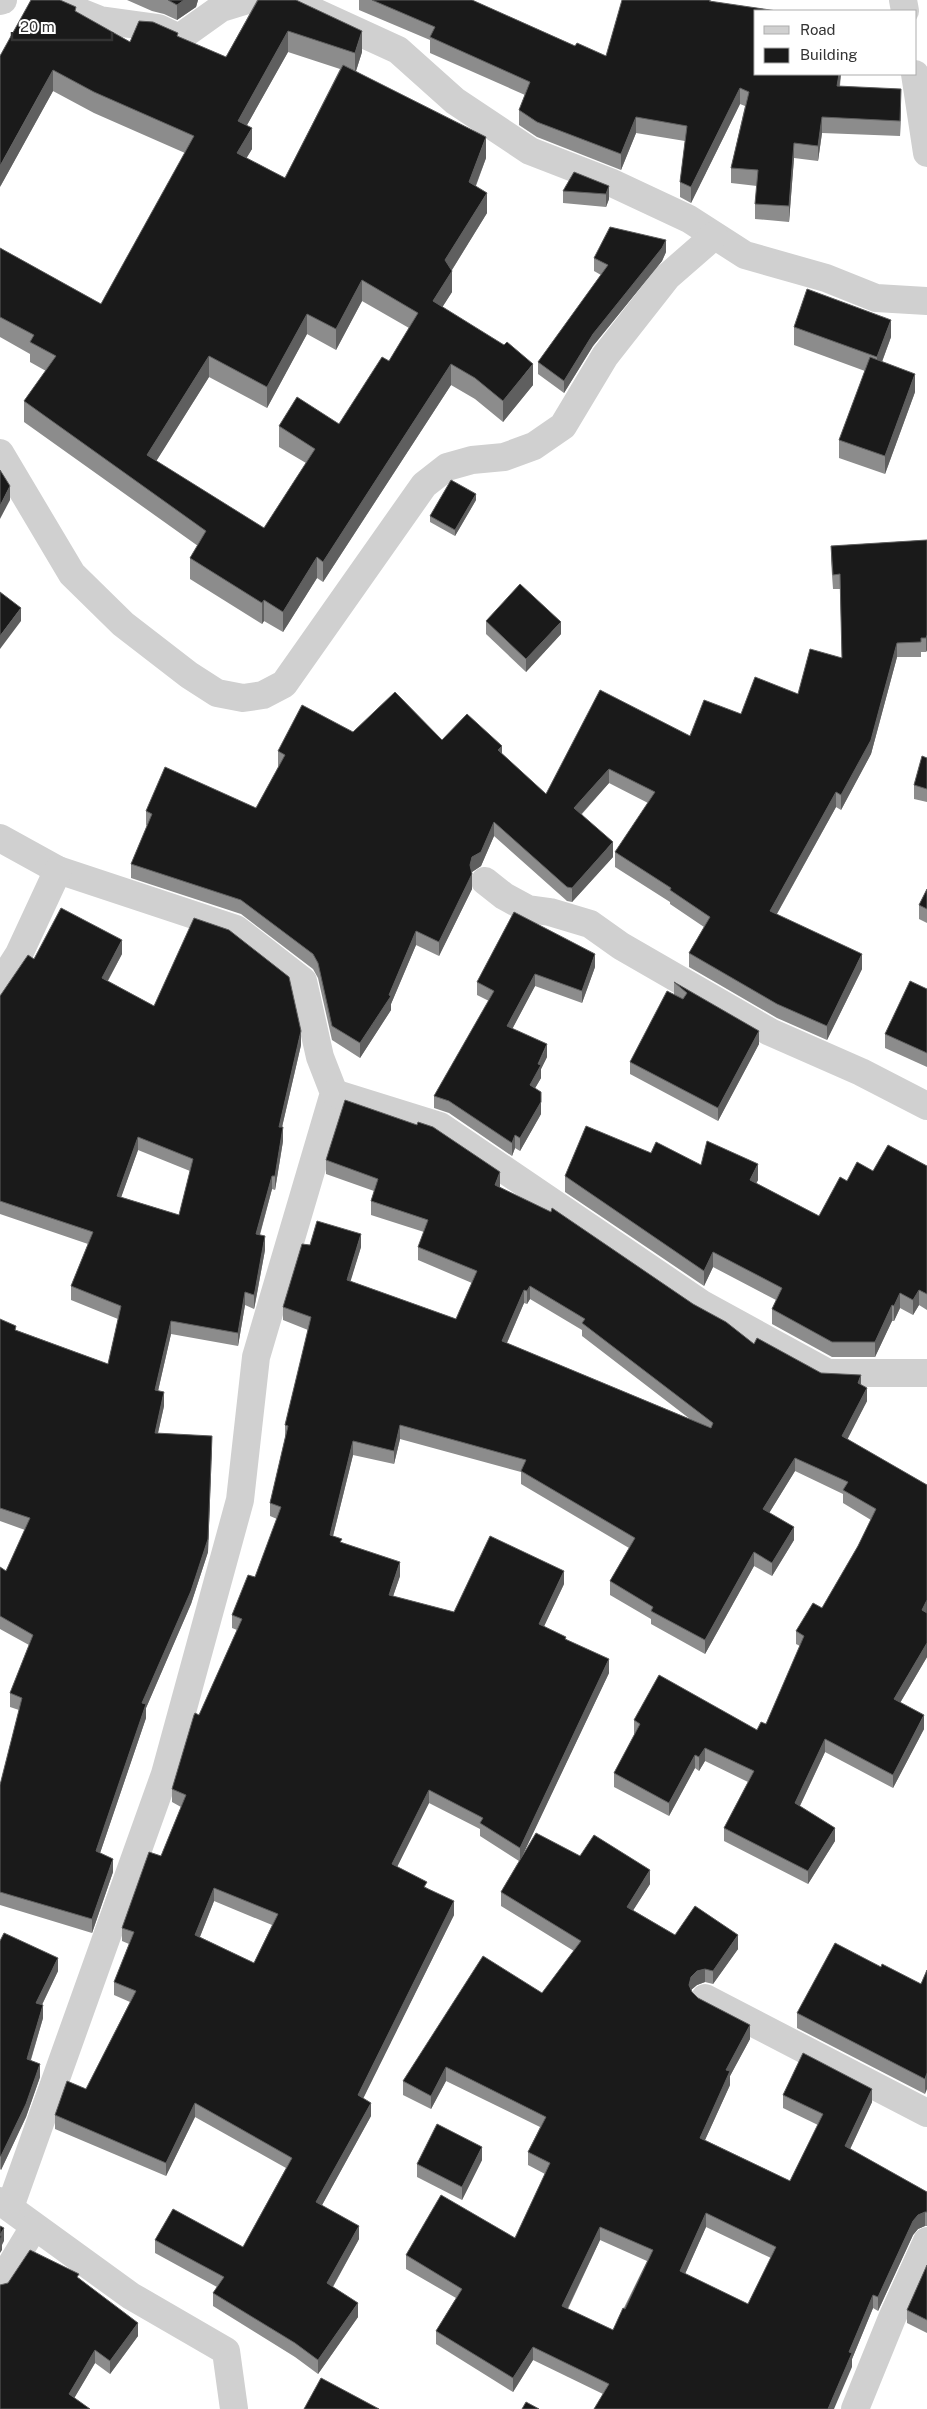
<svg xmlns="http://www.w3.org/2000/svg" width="927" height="2409" font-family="'Public Sans',sans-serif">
<rect width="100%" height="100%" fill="#fff"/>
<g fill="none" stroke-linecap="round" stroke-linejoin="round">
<g stroke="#d0d0d0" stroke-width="28">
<path d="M50 0 100 20 158 28 179 38 221 8 247 0"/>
<path d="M289 0 398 50 455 101 530 151 610 182 689 219 745 255 826 278 876 298 927 301"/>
<path d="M903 0 905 11"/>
<path d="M0 1 3 0"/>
<path d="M915 74 927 153"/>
<path d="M0 453 72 574 123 624 189 675 217 693 243 698 263 695 284 684 424 485 447 467 472 460 504 457 534 446 563 426 605 356 667 277 714 236"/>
<path d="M0 838 58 870 236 929 303 981 320 1057 334 1093 256 1357 240 1500 165 1774 10 2207"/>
<path d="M485 881 504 896 528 909 550 912 590 924 621 946 770 1032 861 1072 927 1106"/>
<path d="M0 984 19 954 58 870"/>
<path d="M334 1093 440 1126 702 1304 828 1373H927"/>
<path d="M705 1998 927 2113"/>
<path d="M0 2201 131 2296 226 2351 234 2409"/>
<path d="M0 2283 34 2227"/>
<path d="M855 2409 892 2318 927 2241"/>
</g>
</g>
<g fill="#8c8c8c" fill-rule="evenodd">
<path d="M127 0H198L196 7 177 20 164 14 152 11Z"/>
<path d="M257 0 362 52 356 71 486 158 476 186 487 213 452 270V292L442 307 533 385 503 422 475 399 451 385 323 582 317 578 283 632 264 621 262 624 190 579V558L198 546 24 422V401L46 371 30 362V354L0 337V248L101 304 185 153 94 113 53 91 0 187 76 12 130 42 178 37 226 57ZM288 52 340 69 285 178 246 158 252 149 247 125ZM362 301 409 328 389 361 339 424 279 426V447L306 463 264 528 156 461 209 377 267 408 307 334 336 350Z"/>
<path d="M359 0H472L575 46 606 56 711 0V2L756 74H841L840 86 901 105 900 136 822 133 818 161 794 158 789 222 755 219V204L757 186 731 183V168L745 106 740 104 691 203 680 197V182L685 141 636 133 621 170 537 137 519 125V110L525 95 430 53V40L359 10Z"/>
<path d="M609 186V199L606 207 563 203V191Z"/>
<path d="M666 252 662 261 593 346 564 393 538 374V362L601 275 594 271V258Z"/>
<path d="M794 327 891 337 882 362 915 392 885 474 839 458V440L865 371 794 345Z"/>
<path d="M476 500 455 536 430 522V516Z"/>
<path d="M927 540V650L926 652H921V657H897L871 754 841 810 836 807 777 914 862 969 827 1040 777 1018 689 967V953L704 927 670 904V902L615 867V852L648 803 609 783 582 814 613 857 572 902 567 901 494 836 481 866 472 872V889L439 956 416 945 391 1004V1010L360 1058 332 1040 318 978 313 969 241 914 131 878V864L147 826 146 825V811L256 808 279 766H278V751L353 732 442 740 502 754 546 794 690 736 741 714 798 694 842 657 840 589H833L831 561V546Z"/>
<path d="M486 621 561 634 526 672 486 634Z"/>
<path d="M927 758V802L914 799V785Z"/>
<path d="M927 889V923L919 919V905Z"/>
<path d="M514 912 595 967 582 1003 535 986 512 1029 547 1057 541 1069V1078L535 1088 541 1114 520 1151 515 1148 512 1156 449 1113 434 1108V1096L489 1001 477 995V982Z"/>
<path d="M122 954 108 981 154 1006 301 1045 282 1127 283 1141 275 1190 272 1189 260 1235 265 1250 255 1305 254 1309 245 1305 238 1346 171 1334 158 1391 164 1406 158 1433 212 1449 208 1552 191 1604 146 1708V1718L100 1853 113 1872 92 1933 0 1905V1785L19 1710 10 1707V1693L29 1645 0 1629V1567L6 1571 25 1530 0 1521V1319L16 1330 108 1364 118 1319 71 1300V1286L88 1244 0 1214V996L34 959ZM138 1150 190 1171 179 1215 121 1197Z"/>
<path d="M674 982 759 1044 718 1121 630 1074V1062L674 994Z"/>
<path d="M927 989V1067L885 1048V1034Z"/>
<path d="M651 1153 758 1180 756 1183 819 1216 847 1181 873 1171 927 1166V1310L919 1305 913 1315 900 1308 894 1321H892L875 1357H832L772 1324V1309L776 1300 713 1267 704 1286 565 1192V1176Z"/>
<path d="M326 1160 500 1186V1187L693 1304 754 1344 821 1373 861 1385 867 1401 847 1439 927 1485V1657L900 1703 924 1729 893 1788 825 1752 800 1806 835 1841 808 1884 724 1841V1828L748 1782 705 1761 699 1771 695 1768 669 1816 614 1787V1773L635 1734H634V1720L757 1730 766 1724 800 1646 796 1644V1631L822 1608 858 1546 871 1520 843 1503V1494L795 1471 769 1513 794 1540 772 1576 754 1566 705 1654 651 1624V1619L610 1595V1581L629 1548 521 1484V1472L400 1439 394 1464 353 1455 333 1536 342 1543 400 1576 393 1596 454 1612 564 1584 544 1626 566 1639 609 1673 521 1858 580 1856 650 1884 633 1910 675 1935 738 1949 713 1984 705 1982 697 1985 691 1990 692 1992 698 1998 750 2039 730 2076V2085L705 2140 790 2181 818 2125 783 2108V2095L872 2102 850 2149 927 2192V2226H925L918 2229 913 2235 878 2311 873 2308 852 2359V2367L603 2394 533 2360 513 2392 436 2344V2331L456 2298 406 2269V2255L515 2238 545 2174 528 2165V2152L540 2127 446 2081 431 2109 403 2095V2081L542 1993 574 1951 501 1906V1892L519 1861 480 1836V1829L429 1803 397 1867 427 1888 454 1915 363 2098 371 2116 322 2205 359 2239 333 2287 358 2317 318 2374 295 2357 213 2306V2293L217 2287 155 2253V2240L243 2247 286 2168 195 2117 166 2176 55 2129V2115L86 2089 130 2002 114 1995V1982L129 1944 122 1941V1928L161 1856 181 1807 172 1802V1789L199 1715 237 1630 232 1628V1615L255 1577 277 1519 270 1516V1503L285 1438V1425L308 1330 283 1320V1307L310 1245 361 1247 350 1281 456 1319 472 1283 418 1260V1247L424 1232 371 1215V1201L374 1191 326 1174ZM530 1299 582 1330V1336L690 1419 507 1343 524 1303 527 1304ZM214 1901 272 1925 254 1963 200 1937ZM706 2227 771 2258 748 2304 685 2274ZM600 2240 647 2261 613 2330 568 2309Z"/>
<path d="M0 1941 58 1971 42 2005 43 2018 31 2060 40 2077 26 2117 1 2170 0 2169Z"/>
<path d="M881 1967 921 1984 927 1970 925 2094 797 2028V2013Z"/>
<path d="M482 2160 462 2200 417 2177V2164Z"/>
<path d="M927 2265V2333L907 2323V2310Z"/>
<path d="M79 2278 138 2336 110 2374 95 2363 74 2398 0 2409Z"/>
</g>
<g fill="#5f5f5f">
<path d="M184 0H198L196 7 177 20V5Z"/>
<path d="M288 31V52L238 141V121Z"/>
<path d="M362 31V52L355 74V53Z"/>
<path d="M53 70V91L0 187V166Z"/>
<path d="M839 74H841L837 102V86Z"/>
<path d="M740 88V104L691 203V187Z"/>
<path d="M901 89V105L900 136V121Z"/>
<path d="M636 117V133L621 170V154Z"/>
<path d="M822 117V133L818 161V146Z"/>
<path d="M252 128V149L237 174V153Z"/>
<path d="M486 137V158L469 203V182Z"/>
<path d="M794 143V158L789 222V206Z"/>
<path d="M609 186V199L606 207V194Z"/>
<path d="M487 193V213L445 281V260Z"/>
<path d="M666 240V252L662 261 593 346 564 393V381L593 334Z"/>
<path d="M452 271V292L433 322V301Z"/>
<path d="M362 280V301L336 350V329Z"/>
<path d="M307 314V334L267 408V387Z"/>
<path d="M891 320V337L877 375V357Z"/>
<path d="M209 356V377L147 476V455Z"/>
<path d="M451 364V385L323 582V562Z"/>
<path d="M533 364V385L503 422V401Z"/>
<path d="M915 374V392L885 474V456Z"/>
<path d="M10 486V500L0 519V506Z"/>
<path d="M476 494V500L455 536V530Z"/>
<path d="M317 557V578L283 632V612Z"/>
<path d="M264 600V621L262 624V603Z"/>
<path d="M21 608V621L0 649V636Z"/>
<path d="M561 622V634L526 672V659Z"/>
<path d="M927 635V650L926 652V638Z"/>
<path d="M897 643V657L871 754 841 810V795Z"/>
<path d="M502 746V760L498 750Z"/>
<path d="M609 769V783L574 822V808Z"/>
<path d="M836 792V807L770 926V911Z"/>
<path d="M494 822V836L481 866 472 872 471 876 472 874V889L439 956V942L472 857Z"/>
<path d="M613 842V857L572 902V888Z"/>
<path d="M416 931V945L391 1004V1010L360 1058V1043L389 995Z"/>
<path d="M122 940V954L102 991V978Z"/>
<path d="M595 954V967L582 1003V991Z"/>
<path d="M862 954V969L827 1040V1026Z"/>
<path d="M535 974V986L507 1039V1026Z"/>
<path d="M301 1031V1045L279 1140V1127Z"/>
<path d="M759 1031V1044L718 1121V1108Z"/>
<path d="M547 1044V1057L541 1069V1078L530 1097V1085Z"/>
<path d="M541 1102V1114L520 1151V1138Z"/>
<path d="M283 1127V1141L275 1190V1176Z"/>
<path d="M515 1135V1148L512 1156V1143Z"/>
<path d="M138 1137V1150L117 1209V1196Z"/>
<path d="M758 1164V1180L750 1196V1180Z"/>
<path d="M500 1172V1186L495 1198V1185Z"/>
<path d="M272 1176V1189L256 1248V1234Z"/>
<path d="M361 1234V1247L347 1293V1280Z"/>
<path d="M265 1236V1250L254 1309V1295Z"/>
<path d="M713 1252V1267L704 1286V1271Z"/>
<path d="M530 1286V1299L527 1304V1291Z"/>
<path d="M524 1290V1303L502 1354V1341Z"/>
<path d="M919 1290V1305L913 1315V1300Z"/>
<path d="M245 1292V1305L238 1346V1333Z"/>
<path d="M900 1293V1308L894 1321V1306Z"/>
<path d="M892 1305V1321L875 1357V1342Z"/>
<path d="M171 1321V1334L155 1404V1390Z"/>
<path d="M861 1375V1389L858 1383Z"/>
<path d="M867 1388V1401L842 1450V1436Z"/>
<path d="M164 1392V1406L155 1446V1433Z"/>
<path d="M400 1425V1439L394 1464V1451Z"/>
<path d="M212 1436 208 1552 191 1604 146 1708V1718L96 1865V1851Z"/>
<path d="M353 1441V1455L330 1548V1535Z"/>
<path d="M795 1458V1471L763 1523V1509Z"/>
<path d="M794 1527V1540L772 1576V1563Z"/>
<path d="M754 1552V1566L705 1654V1640Z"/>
<path d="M400 1562V1576L389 1608V1595Z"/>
<path d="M564 1571V1584L539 1637V1624Z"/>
<path d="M927 1600V1614L922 1610Z"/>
<path d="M927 1643V1657L894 1713V1699Z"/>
<path d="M609 1659V1673L520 1861V1848Z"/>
<path d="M924 1715V1729L893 1788V1775Z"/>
<path d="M825 1739V1752L795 1816V1803Z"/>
<path d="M705 1748V1761L699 1771V1757Z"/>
<path d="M695 1755V1768L669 1816V1803Z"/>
<path d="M429 1790V1803L392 1877V1864Z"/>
<path d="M835 1828V1841L808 1884V1871Z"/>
<path d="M113 1859V1872L92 1933V1919Z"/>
<path d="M650 1870V1884L627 1920V1907Z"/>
<path d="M214 1888V1901L195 1949V1935Z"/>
<path d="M454 1901V1915L358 2109V2095Z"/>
<path d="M738 1935V1949L713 1984V1971Z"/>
<path d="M58 1958V1971L36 2017V2003Z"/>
<path d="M705 1969V1982L697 1985 691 1990 689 1985 691 1977 697 1971Z"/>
<path d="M43 2005V2018L27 2072V2059Z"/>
<path d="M750 2025V2039L730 2076V2085L700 2151V2138L726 2070Z"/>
<path d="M40 2064V2077L26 2117 1 2170V2156Z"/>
<path d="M446 2067V2081L431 2109V2096Z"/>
<path d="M927 2073V2089L925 2094V2079Z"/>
<path d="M872 2089V2102L845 2160V2146Z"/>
<path d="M195 2103V2117L166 2176V2163Z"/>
<path d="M371 2103V2116L316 2216V2202Z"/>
<path d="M482 2147V2160L462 2200V2187Z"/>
<path d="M925 2212V2226L918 2229 913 2235 878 2311V2297L913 2221 918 2215Z"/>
<path d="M706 2213V2227L680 2285V2271Z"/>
<path d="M359 2226V2239L327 2297V2283Z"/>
<path d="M600 2227V2240L562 2320V2306Z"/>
<path d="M4 2228V2241L2 2245V2250L0 2253V2235Z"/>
<path d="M873 2295V2308L852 2359V2367L834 2409H828L849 2352Z"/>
<path d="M358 2303V2317L318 2374V2360Z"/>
<path d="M138 2323V2336L110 2374V2361Z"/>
<path d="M533 2347V2360L513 2392V2378Z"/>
<path d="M95 2350V2363L69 2407V2394Z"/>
</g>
<g fill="#1a1a1a" stroke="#5f5f5f" fill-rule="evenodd">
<path d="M31 0H60L76 7 75 11 130 42 139 21 153 22 178 33 177 36 226 57 258 0H296L362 31 355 53 288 31 238 121 252 128 237 153 285 178 343 65 486 137 469 182 487 193 445 260 452 271 433 301 504 345 507 342 533 364 503 401 475 378 451 364 323 562 317 557 283 612 264 600 262 603 190 558 206 531 24 401 56 356 30 342 34 335 0 317V248L101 304 194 136 94 92 53 70 0 166V56ZM362 280 418 313 389 361 382 357 339 424 297 397 279 426 315 449 264 528 147 455 209 356 267 387 307 314 336 329Z"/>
<path d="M168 0H184L177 5Z"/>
<path d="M372 0H472L575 46 577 43 606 56 622 0H710L709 1 777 11H756V74H839L837 86 901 89 900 121 822 117 818 146 794 143 789 206 755 204 758 170 731 168 749 92 740 88 691 187 680 182 687 126 636 117 621 154 537 122 519 110 530 82 430 37 435 27Z"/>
<path d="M574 172 609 186 606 194 563 191Z"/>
<path d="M610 227 666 240 662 248 593 334 564 381 538 362 608 265 594 258Z"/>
<path d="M807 289 891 320 877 357 794 327Z"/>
<path d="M870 357 915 374 885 456 839 440Z"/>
<path d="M0 470 10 486 0 506Z"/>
<path d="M451 480 476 494 455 530 430 516Z"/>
<path d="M927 540V635L926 638H921V642L897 643 871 740 841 795 836 792 770 911 862 954 827 1026 777 1004 689 953 710 917 670 890 671 888 615 852 655 792 609 769 574 808 613 842 572 888 567 887 494 822 481 852 472 857 470 865 472 874 439 942 416 931 389 995 391 996 360 1043 332 1026 318 963 313 954 241 900 131 864 152 814 146 811 165 767 256 808 285 755 278 751 302 705 353 732 395 692 442 740 467 714 502 746 498 750 546 794 600 690 690 736 704 700 741 714 755 677 798 694 810 649 842 658 840 574 833 575 831 546Z"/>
<path d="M520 584 561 622 526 659 486 621Z"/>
<path d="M0 592 21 608 0 636Z"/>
<path d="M922 756 927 758V789L914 785Z"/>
<path d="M927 889V909L919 905Z"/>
<path d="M61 908 122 940 102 978 154 1006 194 918 229 930 289 977 301 1031 279 1127H283L275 1176H272L256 1234 265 1236 255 1291 254 1295 245 1292 238 1333 171 1321 155 1390 164 1392 155 1433 212 1436 208 1539 191 1591 142 1703 146 1704 96 1851 113 1859 92 1919 0 1892V1785L22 1698 10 1693 33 1635 0 1616V1567L6 1571 30 1518 0 1508V1319L16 1326 15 1330 108 1364 121 1306 71 1286 93 1232 0 1201V996L28 955 34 959ZM138 1137 193 1159 179 1215 117 1196Z"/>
<path d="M514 912 595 954 582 991 535 974 507 1026 547 1044 538 1064 541 1065 530 1085 541 1092V1102L520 1138 515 1135 512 1143 449 1101 434 1096 494 991 477 982Z"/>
<path d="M910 981 927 989V1053L885 1034Z"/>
<path d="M674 982 759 1031 718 1108 630 1062 667 991 683 999 687 993Z"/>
<path d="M345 1100 417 1125 418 1122 433 1127 500 1172 495 1185 551 1212 552 1208 693 1304 726 1322 754 1344 757 1338 821 1373 861 1375 858 1383 867 1388 842 1436 927 1485V1600L922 1610 927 1613V1643L894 1699 924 1715 893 1775 825 1739 795 1803 835 1828 808 1871 724 1828 754 1771 705 1748 699 1757 695 1755 669 1803 614 1773 640 1724 634 1720 659 1675 757 1730 761 1722 766 1724 804 1636 796 1631 813 1603 822 1608 858 1546 876 1509 843 1490 848 1482 795 1458 763 1509 794 1527 772 1563 754 1552 705 1640 651 1611 653 1607 610 1581 635 1538 521 1471 526 1460 400 1425 394 1451 353 1441 330 1535 342 1539 340 1542 400 1562 389 1595 454 1612 490 1536 564 1571 539 1624 566 1637 565 1639 609 1659 520 1848 480 1823 483 1818 429 1790 392 1864 427 1882 424 1887 454 1901 358 2095 371 2103 316 2202 359 2226 327 2283 358 2303 318 2360 295 2343 213 2293 224 2277 155 2240 173 2209 243 2247 292 2158 195 2103 166 2163 55 2115 67 2081 86 2089 136 1991 114 1982 134 1932 122 1928 149 1852 161 1856 186 1795 172 1789 194 1715 195 1713 199 1715 242 1619 232 1615 248 1575 255 1577 281 1507 270 1503 288 1426 285 1425 311 1317 283 1307 302 1244 310 1245 317 1221 361 1234 347 1280 456 1319 477 1271 418 1247 428 1220 371 1201 378 1179 326 1160ZM530 1286 585 1319 582 1323 713 1423 711 1428 502 1341 524 1290 527 1291ZM214 1888 278 1914 254 1963 195 1935Z"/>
<path d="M586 1126 651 1153 656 1142 701 1165 707 1141 758 1164 750 1180 819 1216 840 1177 847 1181 857 1162 873 1171 888 1145 927 1166V1294L919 1290 913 1300 900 1293 894 1306 892 1305 875 1342H832L772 1309 782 1288 713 1252 704 1271 565 1176Z"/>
<path d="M536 1833 580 1856 594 1835 650 1870 627 1907 675 1935 695 1906 738 1935 713 1971 705 1969 697 1971 691 1977 689 1985 692 1992 698 1998 750 2025 726 2070 730 2071 700 2138 790 2181 823 2114 783 2095 803 2053 872 2089 845 2146 927 2192V2212H925L918 2215 913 2221 878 2297 873 2295 849 2352 852 2353 828 2409H594L609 2384 533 2347 513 2378 436 2331 462 2289 406 2255 441 2195 515 2238 550 2163 528 2152 546 2117 446 2067 431 2096 403 2081 483 1956 542 1993 581 1941 501 1892ZM706 2213 776 2247 748 2304 680 2271ZM600 2227 653 2250 625 2309 623 2308 613 2330 562 2306Z"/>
<path d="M4 1933 58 1958 36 2003 43 2005 27 2059 40 2064 26 2104 1 2156H0V1941Z"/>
<path d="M835 1943 881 1967 882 1964 921 1984 927 1970V2073L925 2079 797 2013Z"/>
<path d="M437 2124 482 2147 462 2187 417 2164Z"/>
<path d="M0 2226 4 2228 0 2235 2 2236 0 2240Z"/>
<path d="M30 2250 79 2274 77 2277 138 2323 110 2361 95 2350 69 2394 90 2409H0V2285L8 2283Z"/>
<path d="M927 2265V2320L907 2310Z"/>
<path d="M321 2378 379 2409H304Z"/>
<path d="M526 2402 539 2409H522Z"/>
</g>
<rect x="754" y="10" width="162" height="65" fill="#ffffff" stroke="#adadad"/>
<rect x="764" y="26" width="25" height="8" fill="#d0d0d0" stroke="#adadad"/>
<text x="800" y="35" font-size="15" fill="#333333">Road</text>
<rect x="764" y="48" width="25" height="15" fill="#1a1a1a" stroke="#adadad"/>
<text x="800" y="60" font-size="15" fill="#333333">Building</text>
<path d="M12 32v8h100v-8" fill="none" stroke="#333333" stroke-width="2.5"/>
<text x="20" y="32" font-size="15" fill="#333333" stroke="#ffffff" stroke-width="4" paint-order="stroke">20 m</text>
</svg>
